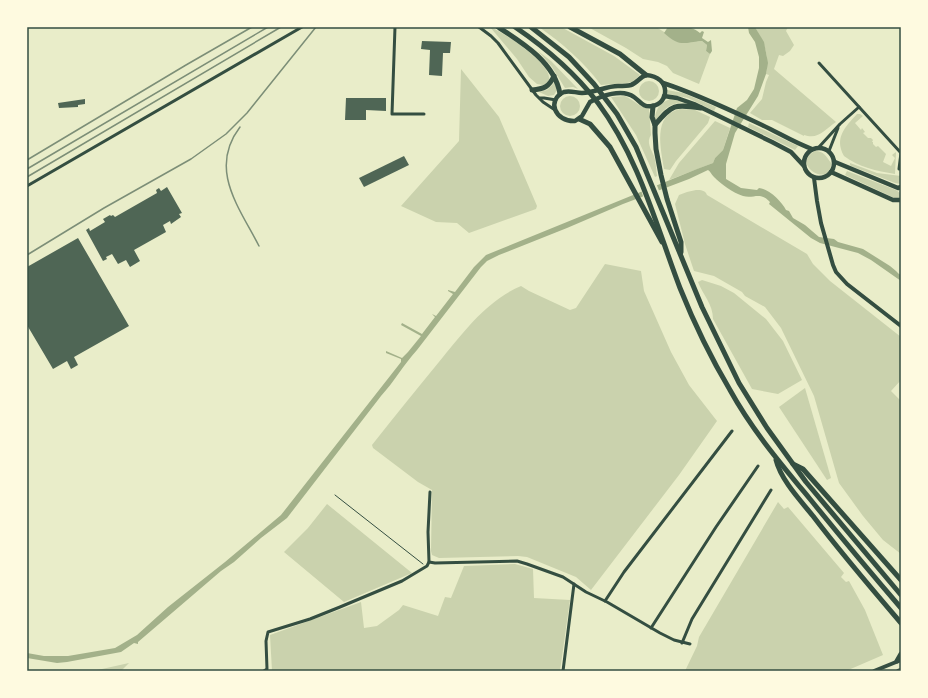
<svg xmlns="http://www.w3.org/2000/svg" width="928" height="698" font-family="Mulish,sans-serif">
<rect width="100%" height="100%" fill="#e9edc9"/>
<g fill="#cad2ad">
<path d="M490 27C502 31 552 64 549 79 549 82 546 84 543 85L537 84 529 77 517 59Z"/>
<path d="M539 27H561L614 56 640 75 632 82 627 83 601 85C584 62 562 43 539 27Z"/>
<path d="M588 27H656L682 43 702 41 707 45 706 51 710 54 699 84 673 73 667 66 658 62 643 59 626 48Z"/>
<path d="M755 27H788L786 31 794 45 790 51 783 56 779 55 774 69 836 122C825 129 819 140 804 135V136L772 120H762L750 113 762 99 766 82 769 75 766 74C769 54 765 44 755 27Z"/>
<path d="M538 51 551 61 578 89 573 87 565 88 552 67Z"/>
<path d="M461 69 499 117 537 206 536 209 469 233 457 223 436 222 401 206 459 141Z"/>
<circle cx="649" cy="91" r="10"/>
<path d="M555 82 557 90 554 95 548 96 539 92 547 90Z"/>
<path d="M667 90 683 93 716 107 714 111 688 98 668 94Z"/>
<circle cx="570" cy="106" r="10"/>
<path d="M625 96C634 100 639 107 649 109L651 135C646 142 651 149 654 156 656 162 656 169 657 176L655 177 636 135 611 97Z"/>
<path d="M670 99 683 102C669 104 661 110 655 123 654 111 659 103 670 99Z"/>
<path d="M680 109 695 110 710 117 708 123 676 161 670 170 664 169C661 149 652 115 680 109Z"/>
<path d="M857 114H860L863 116 855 123 861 130 862 128 865 132 863 133 868 138H871L873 140 872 142H873V144L876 147 878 146 886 154 883 162 891 166 895 158 892 155 896 152 895 174C877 171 858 167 844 156 834 138 845 127 857 114Z"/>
<path d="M715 121 730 128 723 150 715 158 713 163 669 180 679 163Z"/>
<path d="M749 123 798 146 795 150 748 127Z"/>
<path d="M815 151C824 151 826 156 831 163 832 189 789 165 815 151Z"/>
<path d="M850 163 877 173 901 176V184L895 183 851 166 850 165Z"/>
<path d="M847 171 896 190 901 194V198H894L888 195 845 175Z"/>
<path d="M696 190C701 190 705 190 707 195L807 254 813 264 830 281 901 337V380L891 391 901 401V554L883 540 863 516 839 483 814 396 781 328 765 307 745 296 742 292 714 276 694 271 685 244 675 204 679 195 687 192Z"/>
<path d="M605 264 641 271 644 291 671 352 689 385 717 421 679 475 591 590 576 577 527 557 518 556 439 558 432 555 431 551 432 490 418 482 373 448 372 445C395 416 419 386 443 357 465 330 488 300 521 286L529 291 570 310 576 308Z"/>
<path d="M702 280 721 286 734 293 766 319 783 341 802 380 778 394 752 389 713 319C713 304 703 295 698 282Z"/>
<path d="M805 388 831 478 827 480 779 407Z"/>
<path d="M778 502 784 509 788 507 844 573 841 577 846 582 849 581 865 610 883 655 846 671H685L697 646 699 637Z"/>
<path d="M327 504 412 573 344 602 284 552 308 528Z"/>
<path d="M515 564 533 569 534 598 570 600 560 671H272L270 635 361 602 364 628 377 626 399 610 403 605 438 616 445 597 451 598 464 566Z"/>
<path d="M129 663 121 671H93Z"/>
</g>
<g fill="#a3b18a">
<path d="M668 27C680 27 691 25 700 33L702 31 704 32 702 38 708 42 711 40 712 51 710 54 706 51 707 45 702 41C682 43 680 47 664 33Z"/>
<path d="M748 27H755L764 42 768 63 766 74 758 96 735 133 726 164V179L741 188 757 190 759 188C769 189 782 202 786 210L789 211 793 218 805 225 819 237 834 239 838 242 863 249 890 266 896 271 899 274 901 275V281L871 260 858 253 820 243 811 238 769 204 770 202C760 191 754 199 743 196 733 193 721 184 714 177 711 174 711 172 708 170L689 179 623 204 567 228 499 255 487 261 481 267 417 350C404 364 394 382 381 396L287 518 261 538 234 562 221 571 138 642V644L134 643 121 652 67 662 57 663 27 658V653L44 656H68L115 648 137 635 168 607 225 562 281 515 401 362V359L386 353V351L402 358 408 352 421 336 401 325 402 323 422 334 435 317 432 314 436 316 453 294 448 291V290L455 292 474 267 486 255 697 169 713 163 715 158 723 150 737 108 747 100 754 89 759 68V57L755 42 749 33Z"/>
</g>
<path fill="#e9edc9" d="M656 183 660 193 644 199 641 190Z"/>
<g fill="#4f6655">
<path d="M422 41 451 42 450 53H443L442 76 429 75 430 50 421 49Z"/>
<path d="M346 98H386V111L366 110V120H345Z"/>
<path d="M85 99V104L78 105V107L59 108 58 103Z"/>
<path d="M404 156 409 165 364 187 359 178Z"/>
<path d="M167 187 182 213 179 214 181 217 171 224 170 221 163 225 166 232 134 250 140 261 130 267 126 260 118 264 112 254 106 257 107 259 103 261 86 230 89 228 90 231 105 222 103 219 110 215 111 216 113 215 115 217 157 193 156 190 159 188 161 191Z"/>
<path d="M78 238 129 326 74 357 78 365 71 369 67 361 53 369 27 325V267Z"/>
</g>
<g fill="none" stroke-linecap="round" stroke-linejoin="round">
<path stroke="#344e41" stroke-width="1" d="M335 495 423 564"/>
<g stroke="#344e41" stroke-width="3">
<path d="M395 27 392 114H424"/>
<path d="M479 27 491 36 498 43 536 95 543 102 555 110"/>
<path d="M819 63 901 153"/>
<path d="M540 98H544L556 100"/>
<path d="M819 147 840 124 859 107"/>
<path d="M829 151 838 128"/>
<path d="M899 169 901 153"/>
<path d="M27 186 302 27"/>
<path d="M429 562 435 563 517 561 527 564 563 577 586 592 607 602 660 633 674 640 690 644"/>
<path d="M605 601 624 572 732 431"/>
<path d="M651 628 716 527 758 466"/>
<path d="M682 643 692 619 771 490"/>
<path d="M264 671 267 669 266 641 268 632 310 619 340 607 402 581 427 566 429 562 428 532 430 492"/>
<path d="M563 671 574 584"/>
</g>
<g stroke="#344e41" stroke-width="4">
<path d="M814 178 817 201 821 223 833 265 836 272 847 284 901 326"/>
<path d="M874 671 901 660"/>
<path d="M898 671 901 670"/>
</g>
<g stroke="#344e41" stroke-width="4.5">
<path d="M646 75C672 77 669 104 652 106 643 108 640 101 634 97 622 88 601 96 590 102L582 116 575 121C555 122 546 100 564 92 570 90 576 93 582 93 594 93 606 86 618 86 622 86 627 86 631 85 637 83 640 77 646 75Z"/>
<path d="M663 83C697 94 730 110 762 125 779 133 795 143 812 149"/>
<path d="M664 96 677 98 694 104 772 142 791 152 804 166"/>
<circle cx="819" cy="163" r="15"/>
<path d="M835 162 898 188 901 187"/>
<path d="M831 172 893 200H901"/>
</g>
<g stroke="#344e41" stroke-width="5">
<path d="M498 27C523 43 555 63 560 94"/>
<path d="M515 27C546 48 575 73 598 103 639 158 656 225 680 288 694 323 711 358 730 390 752 430 781 464 810 499 840 536 870 572 901 608"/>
<path d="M531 27 569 57 594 84 617 114 636 147 702 307 739 383 767 428 806 482 901 595"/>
<path d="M570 27 620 54 646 75"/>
<path d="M532 90C544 89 549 87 554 76"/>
<path d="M653 106 652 117 655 125V133L656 149 661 175 667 199 681 242V252"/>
<path d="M579 119 590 124 610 147 662 242"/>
<path d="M655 125C672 104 675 104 701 108"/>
<path d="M776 460C781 480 800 500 813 516 841 553 871 588 901 623"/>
<path d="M793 464 803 469 901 580"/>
<path d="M897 661 901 654"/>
</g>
<g stroke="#7c8e77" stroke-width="1.5">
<path d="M240 127C208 169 239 207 259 246"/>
<path d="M27 160 186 65 252 27"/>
<path d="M27 169 268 27"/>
<path d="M27 177 281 27"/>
<path d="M27 255 104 208 191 159 226 134 247 113 316 27"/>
</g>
</g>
<rect width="928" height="698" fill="none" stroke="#fefae0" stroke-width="56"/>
<rect x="28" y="28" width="872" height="642" fill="none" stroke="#344e41" stroke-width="1.5"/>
</svg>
